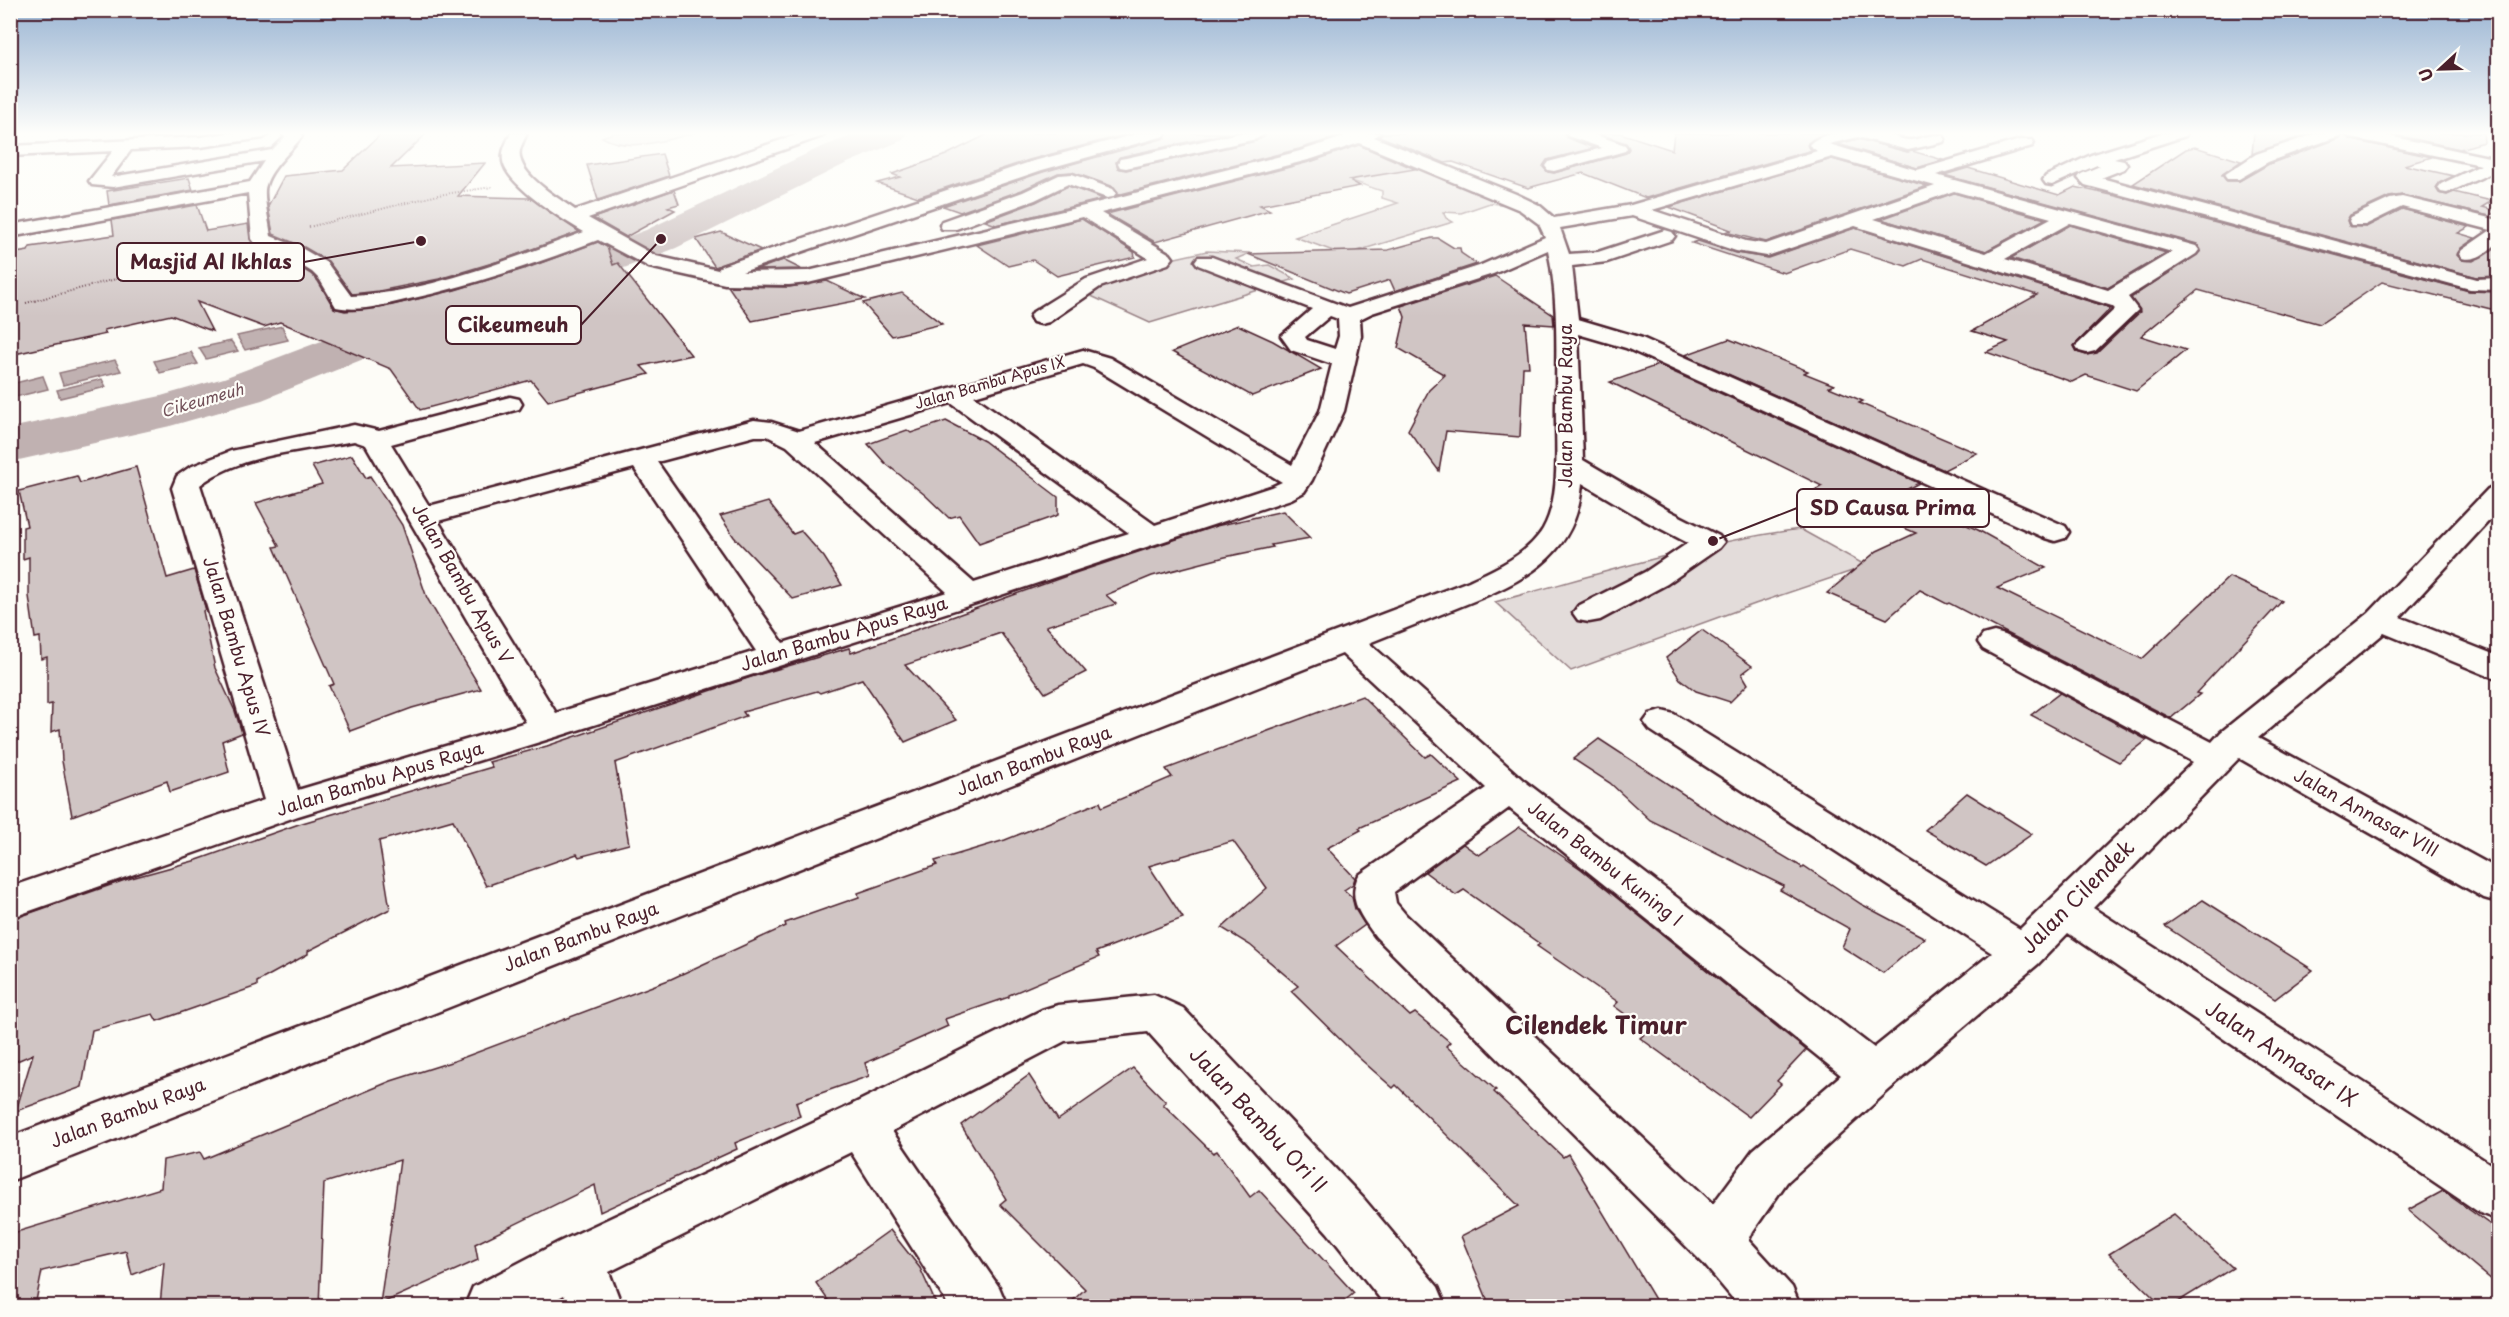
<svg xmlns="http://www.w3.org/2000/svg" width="2509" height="1317" font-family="'Playpen Sans',sans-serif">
<rect width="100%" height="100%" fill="#fdfcf7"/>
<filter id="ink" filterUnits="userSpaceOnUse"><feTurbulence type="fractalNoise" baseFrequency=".0167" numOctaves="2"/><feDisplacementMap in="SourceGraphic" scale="12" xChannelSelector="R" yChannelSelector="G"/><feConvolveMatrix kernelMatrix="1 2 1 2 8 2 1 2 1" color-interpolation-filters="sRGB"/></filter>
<g filter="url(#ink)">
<g fill="#e3dcda" stroke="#967e82" stroke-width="1.5">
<path d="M613 133H694C665 140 630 153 602 137Z"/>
<path d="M1363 145 1533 208 1490 203 1461 213 1443 212 1446 218 1453 222 1344 255 1295 237 1398 203 1382 198V191L1349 180 1364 177 1321 157Z"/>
<path d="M1207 251 1250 253 1236 259 1254 267 1269 265 1295 279 1150 323 1089 295 1126 269Z"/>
<path d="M1800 529 1867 566 1755 604 1571 671 1495 602C1596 575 1697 543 1800 529Z"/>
</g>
<g fill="#c0b1b1" stroke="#91777b" stroke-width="1.5">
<path d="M282 326 288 340 245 350 237 336Z"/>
<path d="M231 341 238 351 206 359 199 348Z"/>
<path d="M191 352 198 364 160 373 154 361Z"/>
<path d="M115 360 121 371 63 385 59 373Z"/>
<path d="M43 376 48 389 11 398V384Z"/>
<path d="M102 379 106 387 60 398 57 390Z"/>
</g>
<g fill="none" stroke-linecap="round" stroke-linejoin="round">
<g fill="#c0b1b1" fill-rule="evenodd">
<path d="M859 133H908L903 140 845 164 676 248 533 303 517 307 501 303 494 293 501 283 646 230 819 148Z"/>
<path d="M386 318 403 323 411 333 403 343 262 400 170 426 10 462V428L161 396 224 378 369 323Z"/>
</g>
</g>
<g fill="#d0c5c4" stroke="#4a1f2b" stroke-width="1.5">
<path d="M382 133H427L391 168 485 163 458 196 530 198 579 232 499 261 439 279 379 291 352 294 328 261 304 247 273 234 268 206 284 176 343 170Z"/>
<path d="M990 133H1131L1029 160 918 197 877 183 900 177 892 174 946 155Z"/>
<path d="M1168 133H1228L1120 157 1116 162 1118 168 1126 170 1256 141 1266 133H1339L1340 136 1299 149 1117 195 1118 192 1114 187 1072 172 1058 173 1022 190 960 212 943 206 1043 172 1165 138Z"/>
<path d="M1382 133H1564L1567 138 1594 148 1547 160 1543 167 1548 172 1554 173 1626 153 1629 149 1626 143 1597 133H1620L1672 150 1674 133H1827L1808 143V147L1812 150 1646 198 1583 173 1528 188 1453 162 1445 163 1379 136Z"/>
<path d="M2254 133H2311L2252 154Z"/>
<path d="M2386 133H2483L2484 142 2460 149Z"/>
<path d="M2343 135 2352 140 2432 157 2404 165 2454 176 2439 183 2436 188 2439 193 2447 195 2454 192 2492 201 2482 207 2498 211 2489 216 2402 195 2389 197 2350 215 2347 220 2349 226 2366 227 2402 209 2469 227 2458 233 2475 238 2461 248 2457 255 2462 260 2473 261 2499 245V276L2477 277 2133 184 2186 149 2195 147 2241 161 2222 175 2227 181H2239L2269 164 2340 138Z"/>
<path d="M1858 139 1907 152 1912 151 1943 160 1917 168 1838 144Z"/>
<path d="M1359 145 1415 169 1349 180 1360 186 1260 205 1270 210 1155 242 1107 214 1313 161Z"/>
<path d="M662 154 669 176 598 200 587 165Z"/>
<path d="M1832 159 1927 186 1766 242 1725 232 1731 230 1669 207Z"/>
<path d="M1968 168 2059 195 2075 187 2116 196 2469 291 2499 292V311L2382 282 2320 324 2198 290 2141 336 2186 350 2136 391 2086 375 2072 382 1986 352 2008 342 1972 331 2037 295 1922 259 1906 266 1850 249 1784 273 1692 243 1698 241 1735 253 1768 258 1855 228 2111 308 2074 346 2077 352 2086 355 2097 353 2140 312 2131 298 2201 251 2197 244 1944 175Z"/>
<path d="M189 178 193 190 109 205 107 191Z"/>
<path d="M1068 186 1103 199 996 225 985 221 1036 202Z"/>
<path d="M674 190 679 204 668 207 675 210 626 237 593 218Z"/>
<path d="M1954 193 2045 219 1986 251 1881 219Z"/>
<path d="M197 205 206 231 248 224 250 239 253 244 288 260 311 274 318 281 334 308 345 311 380 308 455 290 527 268 598 242 607 247 613 265 618 263 691 355 641 366 649 374 548 401 531 380 420 410 391 369 280 322 264 327 197 302 212 331 171 315 104 330 106 334 10 355V254L28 251 30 247 114 235 112 220Z"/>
<path d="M1082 219 1134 252 1135 257 1057 276 1033 260 1008 266 977 245Z"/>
<path d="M2070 225 2166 253 2108 288 2011 258Z"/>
<path d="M721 232 761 250 715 267 696 239Z"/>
<path d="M1432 238H1438L1454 248H1460L1461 253 1477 264 1395 291 1390 280 1346 294 1248 254 1388 250Z"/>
<path d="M783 260 801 269 756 270Z"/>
<path d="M1495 276 1553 315 1554 325 1525 323 1529 367H1523L1520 437 1446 431 1439 471 1408 430 1429 390 1445 375 1398 348 1405 317 1401 306Z"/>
<path d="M827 281 865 299 752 321 728 286 789 287Z"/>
<path d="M902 293 942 324 892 336 863 303Z"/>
<path d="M1238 325 1273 341 1321 369 1252 396 1172 352Z"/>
<path d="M1729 339 1808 371 1804 373 1834 385 1829 387 1863 401 1859 403 1977 453 1944 470 1685 355Z"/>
<path d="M1658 365 1919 483 1898 494 1978 530 2046 568 1997 588 2142 659 2229 577 2282 601 2196 693 2200 694 2171 718 1949 603 1947 604 1920 590 1887 619 1827 593 1877 551 1916 533 1815 490 1822 486 1610 382Z"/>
<path d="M946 421 984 441 1058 497V515L979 543 959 515 949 518 925 495 885 463 868 444 907 430 911 433Z"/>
<path d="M352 455 366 478 370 476 402 525 427 598 481 689 412 708 350 731 329 686 334 684 274 547 279 546 256 503 322 484 312 466Z"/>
<path d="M136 467 167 578 194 570 206 610 203 611 215 668 235 711 242 733 222 741 229 772 170 792 167 781 72 816 62 761 60 729 51 732 52 704 47 705V657L41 659 40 637 35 638 29 596V557L23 559V527L27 526 19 491 77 476 80 483Z"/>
<path d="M768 502 793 534 801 531 824 557 842 585 793 599 734 537 720 516Z"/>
<path d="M1283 511 1310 538 1271 545 1273 547 1225 557 1152 576 1106 595 1116 604 1046 626 1086 672 1045 693 1001 633 905 665 956 720 905 742 862 679 820 693 817 691 743 712 746 716 615 763 629 844 579 857 577 854 486 886 453 820 379 841 390 909 308 951V954L257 982V986L157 1021 153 1014 92 1030 82 1087 16 1111 33 1054 10 1064V920L128 879 197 860 299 824 492 767 489 762 547 746 751 677 849 648 851 653 1075 573 1216 526Z"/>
<path d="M1702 630 1752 666 1742 674 1748 684 1730 702 1696 691 1680 679 1666 658Z"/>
<path d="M2060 693 2147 740 2119 762 2031 715Z"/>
<path d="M1362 696 1425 757 1431 754 1461 782 1359 828 1361 830 1327 848 1355 878 1353 884 1344 890 1352 897 1355 909 1365 925 1336 946 1410 1016 1415 1013 1450 1042 1446 1046 1496 1090 1494 1092 1563 1157 1568 1154 1659 1306H1490L1461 1236 1519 1206 1396 1085 1393 1088 1358 1057 1291 991 1298 986 1250 945 1222 928 1267 888 1233 841 1149 866 1183 918 1096 952 1099 957 1009 995V997L945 1019 948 1026 865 1063 869 1076 796 1102 800 1116 735 1143 737 1149 600 1212 595 1185 475 1244 478 1260 380 1304 400 1160 324 1183 319 1306H160L164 1262 132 1275 126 1251 42 1271 35 1306H10V1234L161 1188 163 1160 200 1152 204 1159 391 1081 454 1061 671 979 786 926 785 923 859 897 858 893 937 865 935 861 1005 840 1100 802 1102 807 1172 777 1166 769Z"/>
<path d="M1599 739 1729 824 1802 867 1801 869 1804 866 1861 904 1925 938 1883 973 1842 947 1850 929 1780 890 1784 886 1650 820 1610 783 1573 759Z"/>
<path d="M1967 793 2032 834 1986 866 1925 830Z"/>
<path d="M1520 827 1581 869 1806 1050 1777 1081 1781 1084 1749 1117 1640 1038 1648 1031 1614 1006 1618 1002 1537 946 1540 944 1464 890 1456 895 1425 872 1463 844 1479 855Z"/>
<path d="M2203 900 2313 970 2275 999 2165 926Z"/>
<path d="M1133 1068 1166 1102 1163 1104 1213 1153 1217 1151 1250 1197 1259 1190 1354 1293 1338 1306H1067L1085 1289 1000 1204 1006 1199 961 1125 1029 1075 1058 1120Z"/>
<path d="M2443 1191 2499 1231V1286L2408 1210Z"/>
<path d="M2174 1214 2233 1268 2171 1306H2162L2109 1254Z"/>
<path d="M890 1230 920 1268 937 1306H832L816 1283Z"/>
</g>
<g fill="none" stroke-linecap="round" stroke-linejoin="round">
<defs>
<g id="minor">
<path d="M229 133H271L263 138 200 147 131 150 111 177 272 150 285 137 282 133H300L302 136C291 152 272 166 266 185 262 194 270 225 271 236L303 249 327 263 351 296C426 293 514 258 584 232 563 220 512 188 504 165 500 153 506 144 511 133H527C525 138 521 145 520 150 515 174 559 198 575 210L802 133H825L823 136 588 218 656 256 718 270 721 266 1030 162 1140 133H1166L1164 136 1042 170 742 272 808 271 1084 206 1300 151 1344 137 1341 133H1380L1374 137 1516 194 1539 205 1554 218 1631 205 1817 151 1809 145C1821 130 1864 130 1882 133 1891 135 1901 140 1910 140 1921 139 1932 133 1943 136L1945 139 1943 142 1908 150 1858 137 1829 144 1917 170 2020 140H2032L2034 143 2032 146 1936 175 2196 246 2199 250 2196 254 2128 297 2138 310 2095 351 2087 353 2079 351 2076 346 2115 309 2112 306 1855 226 1767 256 1736 251 1632 216 1560 228 1569 254 1598 252 1665 230 1672 232 1675 236 1672 240 1607 262 1572 266 1578 319 1642 338 2065 526 2069 532 2065 538 2055 541 2045 538 1626 348 1578 334 1583 460 1666 509 1719 536 1724 542 1719 548 1667 584 1600 620 1589 622 1578 620 1573 613 1578 606 1645 572 1688 543 1646 521 1582 483C1577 560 1517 584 1454 609 1426 620 1397 632 1369 643L1523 780 1874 1048 1992 953 1650 730 1644 722 1650 714 1662 711 1674 714 2020 929 2193 762 1983 649 1978 642 1983 635 1994 632 2005 635 2212 742 2221 732 2369 613 2488 489 2498 487V511L2400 617 2498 656V678L2486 675 2384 633 2258 738 2498 869V902L2484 898 2239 758 2093 908 2498 1169V1220L2480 1213 2068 933 2038 964 1890 1089 1787 1182 1753 1231 1749 1240 1792 1287 1800 1306H1739L1703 1263 1376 937C1362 918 1346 899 1359 875L1486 788 1342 654 10 1181V1137L1469 581C1495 569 1527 555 1543 529 1562 496 1555 442 1556 404 1556 353 1559 300 1548 250L1493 274 1372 313 1360 319 1361 336 1344 411 1312 480 1304 492 1291 499 980 602 559 736 298 816 10 918V887L264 800 172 488 177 476 190 467 231 451 354 425 379 431 510 397 519 399 522 404 519 409 391 444 429 506 754 420 771 422 799 431 1083 350 1110 358 1292 465 1320 411 1332 364 1291 350 1281 336 1312 309 1198 265 1195 261 1198 257H1212L1348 308 1479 266 1545 237 1539 224 1520 210 1359 143 1312 159 1101 213 1170 254 1173 258 1168 264 1100 287 1049 322 1041 324 1033 322 1030 317 1033 312 1086 279 1148 258 1082 217 808 283 789 285 725 284 649 267 598 240C535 264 471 286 405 300 383 305 359 312 336 307L320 280 312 272 289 258 255 243 252 239 248 193 10 237V225L250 182 264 161 113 187 92 185 89 181 113 151 10 156V146L200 137ZM1832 157 1935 186 1766 244 1746 241 1652 210ZM1954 191 2051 218 1986 253 1874 219ZM2070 223 2172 252 2108 290 2005 259ZM1330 316 1338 319 1339 336 1335 349 1307 340 1305 337ZM1083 364 1094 368 1282 482 1271 487 1155 525 974 396ZM951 403 1129 533 974 583 815 443ZM755 436H767L787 446 947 592 783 643 657 462ZM354 441 366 445 526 722 298 790 200 485C242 453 304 451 354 441ZM634 468 756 651 556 713 438 521ZM1509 808 1841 1075 1753 1150 1713 1204 1406 915 1396 903 1394 892Z"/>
<path d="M1239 133 1264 134 1256 139 1126 168 1120 167 1118 163 1120 159 1126 158Z"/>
<path d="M1566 133H1590L1625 145 1627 148 1625 151 1554 171 1548 170 1545 166 1548 162 1602 148 1568 136Z"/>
<path d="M2162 133H2187L2185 136 2114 159 2124 161 2127 165 2124 169 2101 178 2477 279 2498 278V290L2470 289 2085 185 2078 178 2081 174 2100 166 2097 165 2052 185 2046 184 2043 180 2046 176 2091 155Z"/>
<path d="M2318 133H2341L2339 136 2268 162 2239 179H2227L2224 175 2256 154Z"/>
<path d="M2344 133H2375L2498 159V170L2447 193 2441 192 2438 188 2441 184 2481 165 2352 138Z"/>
<path d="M1072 174 1113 189 1116 193 1113 197 1107 198 1068 184 1035 200 956 229H942L940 225 942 221 1023 192 1059 175Z"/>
<path d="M2402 197 2498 220V243C2487 251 2477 262 2462 258L2459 254 2462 250 2491 230 2402 207 2365 225H2351L2349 221 2351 217 2390 199Z"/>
<path d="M1154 995 1183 1008 1364 1199 1438 1287 1446 1306H1386L1328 1233 1148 1032 1065 1041 892 1131 999 1287 1007 1306H949L851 1152 609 1272 622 1306H568L564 1295 544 1306H465L473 1287 559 1242 843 1109 1042 1010 1058 1005Z"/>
</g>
</defs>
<use href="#minor" stroke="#4a1f2b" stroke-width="5"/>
<g stroke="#4a1f2b" stroke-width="2" stroke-dasharray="1 2" stroke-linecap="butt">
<path d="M309 227 438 195 492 187"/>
<path d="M26 303 235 247"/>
</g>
<use href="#minor" fill="#fdfcf7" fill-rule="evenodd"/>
</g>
</g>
<linearGradient id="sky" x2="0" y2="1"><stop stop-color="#98b3d2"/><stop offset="0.42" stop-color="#fefefb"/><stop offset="1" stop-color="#fefefb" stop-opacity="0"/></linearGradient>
<rect width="2509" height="317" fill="url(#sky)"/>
<g text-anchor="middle" stroke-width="4.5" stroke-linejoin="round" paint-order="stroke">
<g font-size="15" fill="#4a1f2b" stroke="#fdfcf7">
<text transform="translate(990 383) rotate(-16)" y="5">Jalan Bambu Apus IX</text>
</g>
<g font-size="16" font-style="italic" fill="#73525a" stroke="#fdfcf7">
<text transform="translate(202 400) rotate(-16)" y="6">Cikeumeuh</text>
</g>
<g font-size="18" fill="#4a1f2b" stroke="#fdfcf7">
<text transform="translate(1566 406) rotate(-90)" y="6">Jalan Bambu Raya</text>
<text transform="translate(462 584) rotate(60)" y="6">Jalan Bambu Apus V</text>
<text transform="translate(844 634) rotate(-17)" y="6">Jalan Bambu Apus Raya</text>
<text transform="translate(236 647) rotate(73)" y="6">Jalan Bambu Apus IV</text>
<text transform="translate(1034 761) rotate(-21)" y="6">Jalan Bambu Raya</text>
<text transform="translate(380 779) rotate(-17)" y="6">Jalan Bambu Apus Raya</text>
<text transform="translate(2366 813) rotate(29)" y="6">Jalan Annasar VIII</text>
<text transform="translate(1605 864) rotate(38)" y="6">Jalan Bambu Kuning I</text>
<text transform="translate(581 937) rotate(-21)" y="6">Jalan Bambu Raya</text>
<text transform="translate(128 1113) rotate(-21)" y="6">Jalan Bambu Raya</text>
</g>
<g font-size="21" fill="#4a1f2b" stroke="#fdfcf7">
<text transform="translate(2078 897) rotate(-45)" y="7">Jalan Cilendek</text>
<text transform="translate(2281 1054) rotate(33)" y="7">Jalan Annasar IX</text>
<text transform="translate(1258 1120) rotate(47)" y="7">Jalan Bambu Ori II</text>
</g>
<g font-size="24" font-weight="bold" fill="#4a1f2b" stroke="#fdfcf7">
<text x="1596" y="1034">Cilendek Timur</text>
</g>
</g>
<path fill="none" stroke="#4a1f2b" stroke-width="2" d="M421 241L304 262M661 239L581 325M1713 541L1797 508"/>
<g fill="#4a1f2b" stroke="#fdfcf7" stroke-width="2">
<circle cx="421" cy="241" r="6"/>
<circle cx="661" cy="239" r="6"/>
<circle cx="1713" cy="541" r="6"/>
</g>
<g fill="#fdfcf7" stroke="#4a1f2b" stroke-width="2">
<rect x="117" y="243" width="187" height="38" rx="6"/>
<rect x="446" y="306" width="135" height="38" rx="6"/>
<rect x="1797" y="489" width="192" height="38" rx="6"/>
</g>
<g font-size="20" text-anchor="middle" font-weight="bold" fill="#4a1f2b">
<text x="211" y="269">Masjid Al Ikhlas</text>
<text x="513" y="332">Cikeumeuh</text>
<text x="1893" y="515">SD Causa Prima</text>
</g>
<rect width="2509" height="1317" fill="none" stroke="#fdfcf7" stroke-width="36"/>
<rect x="18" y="18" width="2473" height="1281" fill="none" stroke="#4a1f2b" stroke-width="2" filter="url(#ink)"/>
<g transform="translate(2440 69) rotate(248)" stroke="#fdfcf7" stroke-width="4.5" paint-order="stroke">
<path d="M0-4.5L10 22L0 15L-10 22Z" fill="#4a1f2b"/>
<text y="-9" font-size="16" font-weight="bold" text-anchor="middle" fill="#4a1f2b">U</text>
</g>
</svg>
